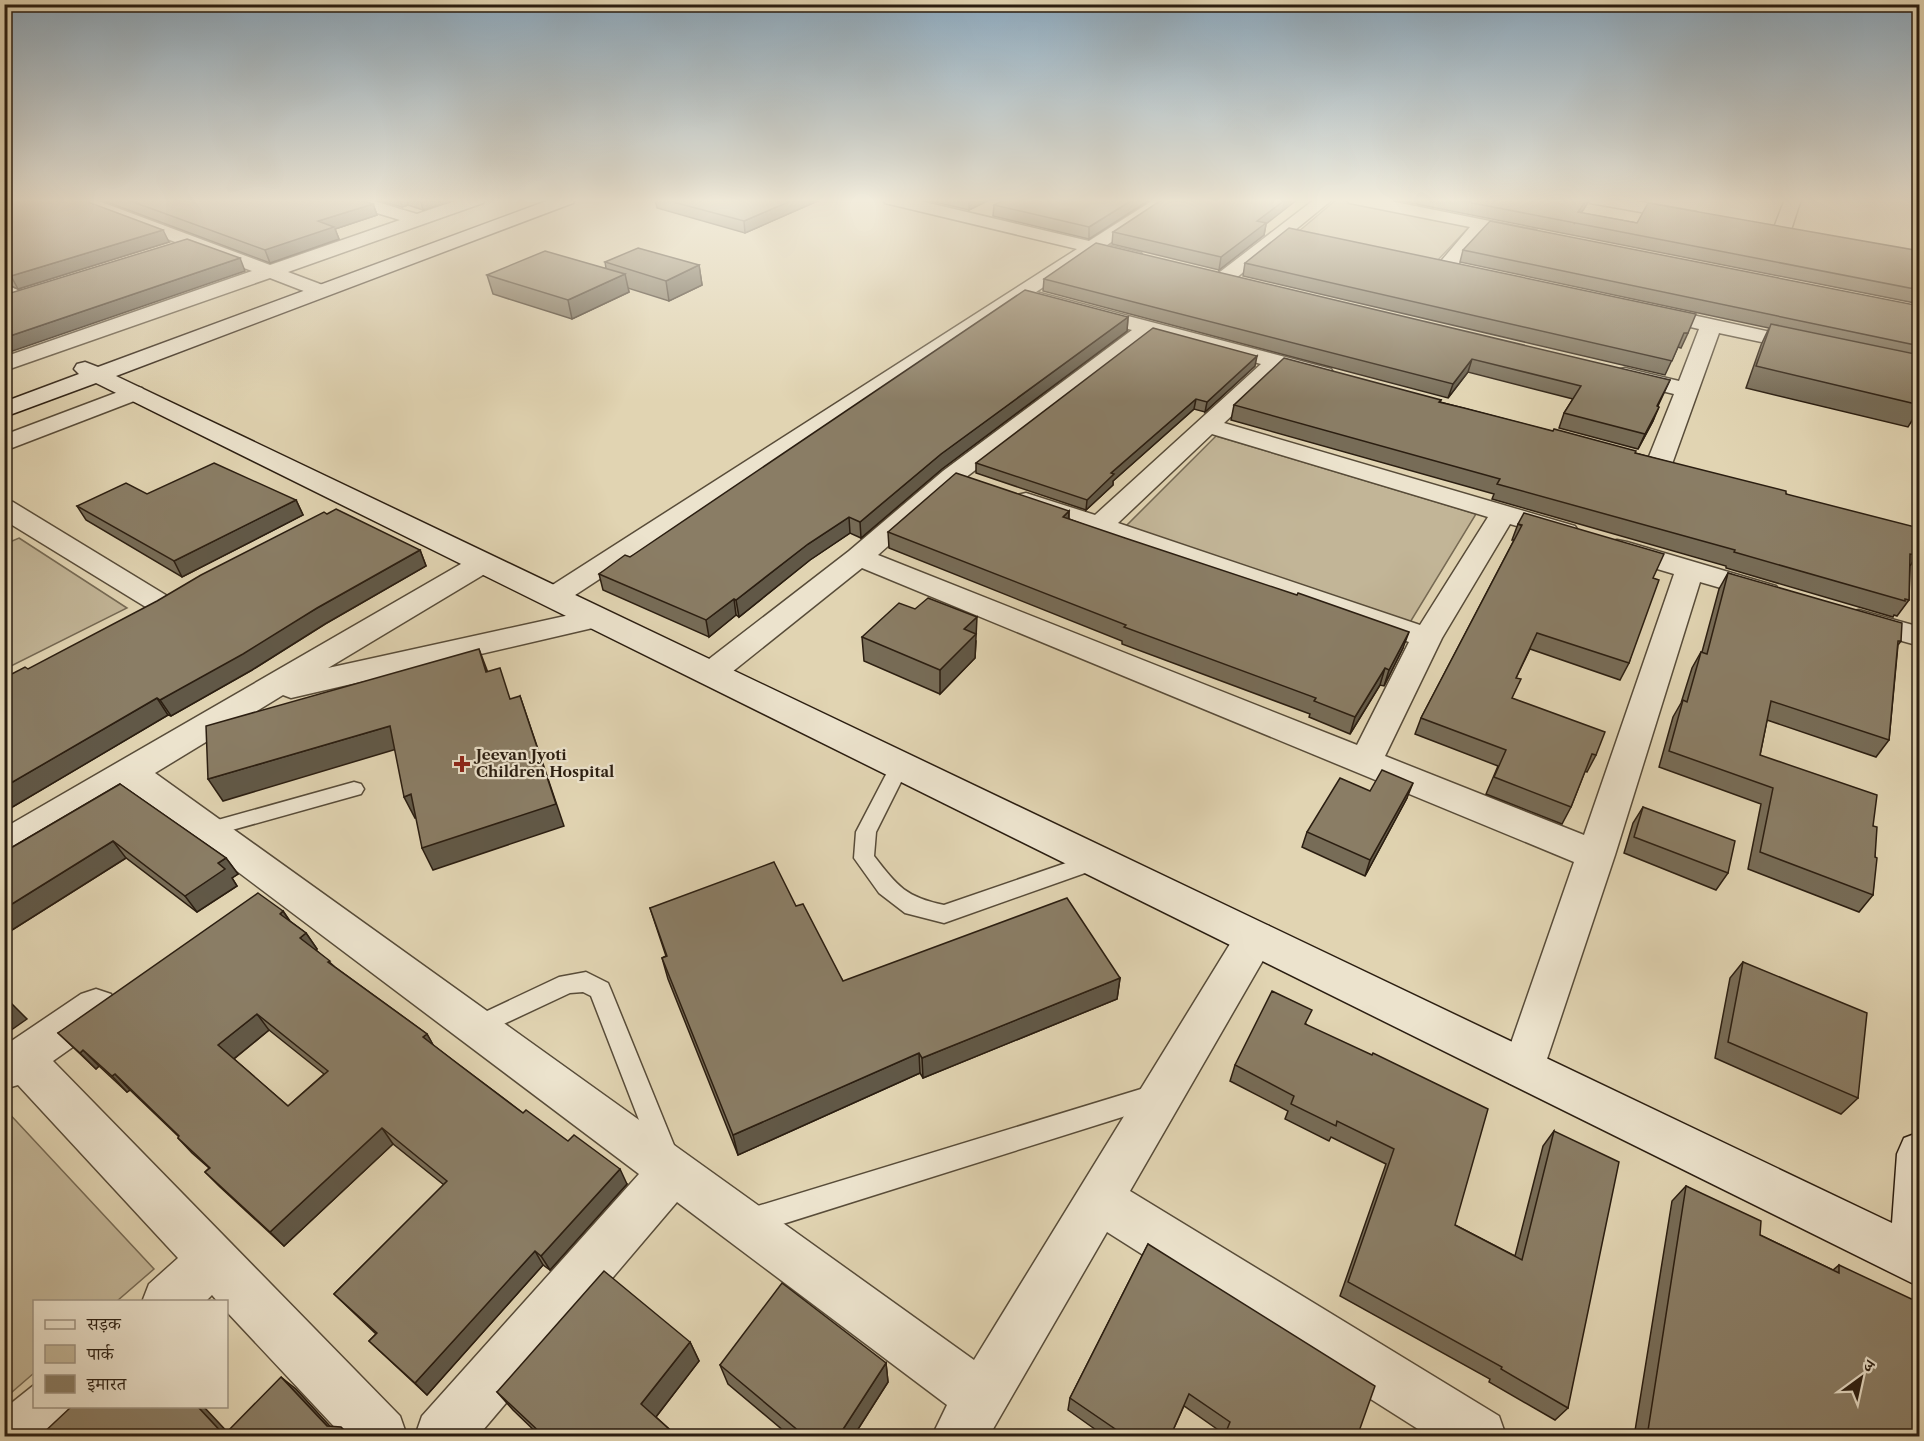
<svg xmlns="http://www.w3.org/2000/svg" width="1924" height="1441" font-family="'Libre Caslon Text','Noto Serif Devanagari',serif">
<rect width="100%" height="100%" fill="#e1d4b2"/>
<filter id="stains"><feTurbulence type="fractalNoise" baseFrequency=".00333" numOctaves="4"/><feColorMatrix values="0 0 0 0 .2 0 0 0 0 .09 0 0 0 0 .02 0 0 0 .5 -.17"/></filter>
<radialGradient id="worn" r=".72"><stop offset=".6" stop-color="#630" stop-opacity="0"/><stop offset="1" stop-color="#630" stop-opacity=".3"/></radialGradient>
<g fill="#c2b597" stroke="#766a54" stroke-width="1.5">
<path d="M1337 199 1470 226 1437 261 1298 232Z"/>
<path d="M1216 436 1476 514 1409 624 1126 526Z"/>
<path d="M19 538 127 608 5 669V544Z"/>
<path d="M4 1108 154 1269 117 1301 34 1302V1373L5 1398Z"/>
</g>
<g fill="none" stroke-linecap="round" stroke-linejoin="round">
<defs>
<g id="lane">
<path d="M900 759 907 761 909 766 876 832 874 856C898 887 906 897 944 905L1095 853 1102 855 1105 861 1102 867 944 923 905 913 879 893 854 858 856 832 893 761Z"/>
<path d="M354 782 361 784 364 789 361 794 207 837 200 835 197 830 200 825 207 823Z"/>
<path d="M586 972 608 983 611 990 678 1155 674 1164 665 1167 656 1164 591 996 583 992 570 993 476 1037 468 1034 464 1027 468 1020 559 977Z"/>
<path d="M1154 1085 1163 1088 1166 1096 1163 1104 1154 1107 748 1235 739 1231 735 1222 739 1213 748 1209Z"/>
</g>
<g id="street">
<path d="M70 199H93L270 265 400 220 344 203 342 199H367L417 214 461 199H485L483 203 288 272 328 287 331 291 328 295H314L270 278 4 371V357L252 271 72 203Z"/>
<path d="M883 199H912L1089 241 1155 199H1174L1107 245 1141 253 1143 257 1141 261 1134 263 1095 253 1036 292 1331 369 1334 374 1331 379 1323 381 1281 370 1224 423 1575 526 1579 532 1575 538 1565 540 1510 524 1442 638 1385 756 1584 835 1674 574 1607 554 1603 548 1607 542 1617 540 1627 542 1776 586 1781 592 1776 598 1766 601 1700 582 1615 855 1539 1083 1524 1089 1509 1083 1502 1069 1574 862 862 568 722 680 711 683 700 680 695 673 700 666 849 551 943 471 1132 330 1023 301 563 603 553 606 543 603 538 597 543 591 1077 249 885 203ZM1152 335 1261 364 1095 515 1026 493 1017 495 1013 501 1017 507 1409 642 1357 745 878 555 961 481ZM1212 434 1488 517 1420 625 1118 523Z"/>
<path d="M1315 199H1333L1230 283H1216L1213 279 1216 275Z"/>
<path d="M1347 199H1380L1530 229 1536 230 1539 234 1536 238 1530 239 1487 231 1452 271H1438L1436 267 1470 227 1355 204 1349 203Z"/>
<path d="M1588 199H1624L1691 211 1697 212 1700 216 1697 220 1691 221 1596 204 1590 203Z"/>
<path d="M1785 199H1801L1790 233 1787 237H1775L1772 233Z"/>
<path d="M4 284 27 294 30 298 27 302 20 304 4 298Z"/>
<path d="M1651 306 1808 340 1816 341 1819 346 1816 351 1808 352 1719 333 1672 464 1668 469 1659 472 1650 469 1646 464 1674 394 1617 380 1614 375 1617 370 1625 368 1679 381 1699 329 1644 316 1641 312 1644 308Z"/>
<path d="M134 386 142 388 145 393 142 398 4 451V435Z"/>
<path d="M4 500 13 502 169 597 174 603 169 609 159 612 149 609 4 520Z"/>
<path d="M483 555 493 557 497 563 493 569 328 668 597 609 608 612 612 618 608 624 597 627 291 698 283 695 155 773 974 1360 1241 926 1255 922 1269 926 1275 938 1269 950 1130 1191 1499 1416 1506 1436H1429L1107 1232 989 1436H932L947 1405 677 1202 478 1436H415L422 1416 639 1174 128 789 17 856 4 860V828L473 557Z"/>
<path d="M1859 610 1920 627V646L1848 626 1844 619 1848 612Z"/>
<path d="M96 989 111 994 117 1007 111 1020 53 1061 400 1416 407 1436H343L226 1311V1302H218L212 1295 205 1302H142L149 1284 178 1258 18 1085 4 1089V1046L81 994Z"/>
<path d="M34 1385V1406H76L68 1425 56 1436H4V1409Z"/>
</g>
<path id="secondary" d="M552 199H575L573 203 116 376 1892 1223 1897 1154 1904 1138 1920 1132V1287L96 383 4 417V402L79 374 74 369 77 364 85 362 98 367Z"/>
</defs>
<use href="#lane" stroke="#584c39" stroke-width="3"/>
<use href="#street" stroke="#584c39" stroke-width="3"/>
<use href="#secondary" stroke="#2b1e11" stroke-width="3"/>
<use href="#lane" fill="#ece3cd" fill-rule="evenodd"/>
<use href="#street" fill="#ece3cd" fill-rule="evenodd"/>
<use href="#secondary" fill="#ece3cd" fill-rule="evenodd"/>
</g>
<g fill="#776c57" stroke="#2b1e11" stroke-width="1.5" fill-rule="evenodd">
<path d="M4 199 169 242 18 289 4 283Z"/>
<path d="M99 199H357L373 204 377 215 335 229 339 239 270 263Z"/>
<path d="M374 199H459L423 210 408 205 402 207Z"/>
<path d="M655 199H822L745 233 657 208Z"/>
<path d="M922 199H991L969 210Z"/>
<path d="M1151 199 1089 239 993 216 994 205Z"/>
<path d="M1391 199H1589L1587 204 1581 213 1637 223 1920 251V304Z"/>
<path d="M1266 224 1264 235 1219 270 1112 244 1113 232Z"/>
<path d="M1463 250 1920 306V408L1908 427 1746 388 1761 345 1769 328 1460 262Z"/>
<path d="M605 262 699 265 702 285 669 301 628 288 629 292 572 319 493 294 487 275 606 268Z"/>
<path d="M1245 263 1688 333 1681 348 1678 347 1665 375 1243 276Z"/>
<path d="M1044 279 1670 380 1658 406 1653 421 1638 449 1559 428 1564 413 1573 399 1468 372 1448 398 1043 291Z"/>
<path d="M1128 317 1127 331 942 469 861 538 850 533 810 560 739 617 736 615 709 637 603 590 599 574 630 557Z"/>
<path d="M1255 366 1205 412 1194 409 1113 481V485L1086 510 976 473V463Z"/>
<path d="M1441 400 1440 402 1635 453 1786 494 1917 555 1910 566 1909 600 1897 616 1894 615 1893 617 1726 568V566L1492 499 1494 494 1231 420 1234 405Z"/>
<path d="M147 494 296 500 303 515 182 577 86 520 77 506Z"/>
<path d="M1069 511V519L1403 648 1384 686 1380 685 1350 734 1309 717 1310 714 1122 644V641L889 548 888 532Z"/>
<path d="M1518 524 1653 578 1629 663 1620 680 1530 649 1516 678 1512 698 1596 755 1587 772 1585 771 1571 807 1562 824 1486 794 1498 766 1415 734 1421 718 1514 540H1512Z"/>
<path d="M420 550 426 566 325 624 252 670 171 716 168 715 4 812 28 669Z"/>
<path d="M1728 573 1901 641 1898 645 1889 740 1876 757 1767 720 1760 755 1873 826 1875 857 1873 895 1859 912 1748 869 1761 804 1659 767 1673 717 1681 703 1692 668 1701 652H1702L1719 589Z"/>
<path d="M862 637 976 641 975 658 940 694 864 661Z"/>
<path d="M120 784 226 858 238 874 232 878 237 886 197 912 126 858 12 930 4 923V852Z"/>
<path d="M1370 791 1407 798 1365 876 1302 847 1307 832Z"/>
<path d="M1643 807 1728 873 1716 890 1624 853 1633 823Z"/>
<path d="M796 906 843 981 1120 978 1117 999 923 1078 920 1073 738 1155 668 979 662 958 666 956 650 908Z"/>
<path d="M283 911 290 921 306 933 317 949 316 950 335 967 427 1034 433 1045 523 1113 627 1184 550 1270 543 1265 427 1395 369 1341 376 1334 334 1294 444 1185 393 1144 284 1246 220 1187 205 1172 209 1168 192 1153 178 1138 179 1137 130 1090 127 1092 99 1066 96 1069 58 1033ZM269 1030 324 1074 288 1106 234 1059Z"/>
<path d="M1743 962 1858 1098 1841 1114 1715 1058 1730 978Z"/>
<path d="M1306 1024 1455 1225 1515 1256 1543 1146 1554 1131 1568 1408 1555 1420 1489 1382 1490 1379 1340 1296 1386 1164 1331 1137 1329 1141 1285 1119 1288 1111 1230 1081 1235 1065Z"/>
<path d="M1686 1186 1760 1235 1833 1270 1839 1265 1920 1437H1634L1672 1201Z"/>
<path d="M1148 1244 1357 1437H1223L1224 1434 1184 1406 1170 1437H1106L1068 1410 1070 1398Z"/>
<path d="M690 1342 699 1361 656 1417 678 1437H541L513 1410 497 1392Z"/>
<path d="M886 1363 888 1382 853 1437H791L728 1384 720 1365Z"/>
</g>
<g fill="#615847" stroke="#2b1e11" stroke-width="1.5">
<path d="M400 199H406L408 205 402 207Z"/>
<path d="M420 199H459L423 210Z"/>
<path d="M795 199H822L745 233 744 221Z"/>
<path d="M969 199H991L969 210Z"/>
<path d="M1134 199H1151L1089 239V227Z"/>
<path d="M1286 199H1298L1266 224 1264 235 1219 270 1221 257 1257 221Z"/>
<path d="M1587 199H1589L1587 204 1574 224 1578 212Z"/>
<path d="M373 204 377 215 335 229 339 239 270 263 265 250 318 221Z"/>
<path d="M163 230 169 242 18 289 11 276Z"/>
<path d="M240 258 245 271 4 354V338Z"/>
<path d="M699 265 702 285 669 301 666 281Z"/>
<path d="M625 274 629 292 572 319 568 300Z"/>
<path d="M1128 317 1127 331 942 469 861 538 860 522 941 454Z"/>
<path d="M1257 356 1255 366 1205 412 1207 402Z"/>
<path d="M1472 359 1468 372 1448 398 1453 384Z"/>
<path d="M1196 399 1194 409 1113 481V485L1086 510 1087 500 1111 473Z"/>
<path d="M1659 407 1653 421 1638 449 1645 434Z"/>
<path d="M296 500 303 515 182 577 174 561Z"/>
<path d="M1069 511 1068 527 1063 517Z"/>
<path d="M849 517 850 533 810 560 739 617 736 600 808 544Z"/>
<path d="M420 550 426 566 325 624 252 670 171 716 160 700 317 608Z"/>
<path d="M734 599 736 615 709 637 706 620Z"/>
<path d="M977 617 975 658 940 694V670L964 629Z"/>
<path d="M1409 632 1403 648 1384 686 1389 670Z"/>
<path d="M479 649 487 670 494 694 486 672Z"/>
<path d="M1385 668 1380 685 1350 734 1355 717Z"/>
<path d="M520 696 564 826 433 870 422 848Z"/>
<path d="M157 698 168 715 4 812V787Z"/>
<path d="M390 726 400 748 223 801 208 779Z"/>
<path d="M1413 783 1407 798 1365 876 1370 860Z"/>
<path d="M411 794 422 816 415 818 404 797Z"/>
<path d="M113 841 126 858 12 930 4 922V909Z"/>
<path d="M226 858 238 874 232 878 237 886 197 912 185 896 218 863Z"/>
<path d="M283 911 294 928 280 914Z"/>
<path d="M306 933 317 949 310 954 300 938Z"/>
<path d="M1120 978 1117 999 923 1078 922 1058Z"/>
<path d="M11 1003 27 1019 4 1035V1007Z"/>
<path d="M257 1014 269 1030 231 1061 218 1045Z"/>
<path d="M427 1034 436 1050 423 1037Z"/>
<path d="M83 1050 99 1066 96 1069 80 1053Z"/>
<path d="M919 1053 920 1073 738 1155 733 1135Z"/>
<path d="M115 1074 130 1090 127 1092 112 1076Z"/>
<path d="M382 1128 393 1144 284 1246 270 1232Z"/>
<path d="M620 1169 627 1184 550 1270 541 1256Z"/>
<path d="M535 1251 543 1265 427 1395 415 1383Z"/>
<path d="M690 1342 699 1361 652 1422 641 1404Z"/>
<path d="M886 1363 888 1382 853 1437H838Z"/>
<path d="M281 1377 296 1389 340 1437 327 1426Z"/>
<path d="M198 1407H204L232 1437 224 1435Z"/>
</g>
<g fill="#8a7d65" stroke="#2b1e11" stroke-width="1.5" fill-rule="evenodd">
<path d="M4 199H80L163 230 11 276 4 274Z"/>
<path d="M125 199H357L373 204 318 221 334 227 265 250Z"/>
<path d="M662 199H795L744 221Z"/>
<path d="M1005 199H1134L1089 227 994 205Z"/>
<path d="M1163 199H1286L1257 221 1266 223 1221 257 1113 232Z"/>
<path d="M1452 199H1587L1578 212 1637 223 1648 203 1920 251V290Z"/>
<path d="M1490 221 1920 306V346L1463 250Z"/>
<path d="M1289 228 1696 314 1688 333H1684L1672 361 1245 263Z"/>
<path d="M187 239 240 258 4 338V295Z"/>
<path d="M1096 243 1670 380 1657 406 1659 407 1645 434 1564 413 1581 386 1472 359 1453 384 1044 279Z"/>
<path d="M638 248 699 265 666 281 605 262Z"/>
<path d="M545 251 625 274 568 300 487 275Z"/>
<path d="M1025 290 1128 317 941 454 860 522 849 517 808 544 736 600 734 599 706 620 599 574 625 555 630 557Z"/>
<path d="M1771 324 1920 355V405L1756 366Z"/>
<path d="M1153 328 1257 356 1207 402 1196 399 1111 473 1114 474 1087 500 976 463Z"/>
<path d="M1284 358 1441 400 1439 402 1464 408 1553 431 1554 429 1636 451 1635 453 1786 491V494L1919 528 1917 555 1910 554 1909 600 1905 599V601L1734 552 1735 550 1497 484 1500 479 1234 405Z"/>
<path d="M214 463 296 500 174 561 77 506 126 483 147 494Z"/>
<path d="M956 473 1069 511 1063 517 1125 538 1297 595 1298 593 1409 632 1389 670 1385 668 1355 717 1314 701 1316 698 1124 627 1126 625 888 532Z"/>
<path d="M336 509 420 550 317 608 243 654 160 700 157 698 4 787V678L25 667 28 669 157 601 201 575 324 512 327 514Z"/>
<path d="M1524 513 1664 554 1653 578 1659 580 1629 663 1537 633 1516 678 1521 679 1512 698 1605 732 1596 755 1592 754 1571 807 1494 777 1506 750 1421 718 1522 525 1518 524Z"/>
<path d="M1728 573 1902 623 1901 641H1898L1889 740 1771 701 1760 755 1877 795 1873 826 1877 827 1875 857 1877 858 1873 895 1760 852 1773 788 1669 751 1683 700 1687 702 1701 652 1707 654Z"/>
<path d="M928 598 977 617 964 629 976 634 940 670 862 637 899 603 915 609Z"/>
<path d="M479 649 486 672 500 668 510 699 520 696 556 804 422 848 411 794 404 797 390 726 208 779 206 726Z"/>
<path d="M1382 770 1413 783 1370 860 1307 832 1340 778 1370 791Z"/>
<path d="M120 784 226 858 218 863 225 869 185 896 113 841 4 909V852Z"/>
<path d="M1643 807 1735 841 1728 873 1634 837Z"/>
<path d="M774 862 796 906 803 904 843 981 1067 898 1120 978 922 1058 919 1053 733 1135 662 958 667 956 650 908Z"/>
<path d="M258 893 283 911 280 914 306 933 300 938 330 961 328 962 427 1034 423 1037 458 1064 523 1113 526 1110 568 1141 574 1135 620 1169 541 1256 535 1251 415 1383 369 1341 377 1333 334 1294 447 1181 382 1128 270 1232 205 1172 210 1168 178 1138 179 1136 115 1074 112 1076 83 1050 80 1053 58 1033ZM257 1014 328 1071 288 1106 218 1045Z"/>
<path d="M1743 962 1867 1013 1858 1098 1728 1042Z"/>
<path d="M1272 991 1312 1010 1305 1024 1372 1055 1373 1053 1488 1109 1455 1225 1522 1260 1554 1131 1619 1162 1568 1408 1501 1369 1502 1367 1348 1282 1394 1149 1337 1121 1336 1126 1291 1104 1294 1096 1235 1065Z"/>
<path d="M4 997 11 1003 4 1007Z"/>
<path d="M1686 1186 1761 1221 1760 1235 1839 1273V1265L1920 1303V1437H1647Z"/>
<path d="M1148 1244 1375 1386 1357 1437H1224L1230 1422 1189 1394 1170 1437H1127L1070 1398Z"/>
<path d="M604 1271 690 1342 641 1404 678 1437H545L497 1392Z"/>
<path d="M782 1283 886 1363 838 1437H806L720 1365Z"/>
<path d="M281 1377 327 1426 341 1427 351 1437H39L71 1407H198L224 1435Z"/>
</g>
<linearGradient id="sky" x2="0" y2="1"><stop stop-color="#8ca8bc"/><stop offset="0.5" stop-color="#f2ecdc"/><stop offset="1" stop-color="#f2ecdc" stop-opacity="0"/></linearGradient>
<rect width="1924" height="401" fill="url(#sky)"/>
<path fill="#8f2418" stroke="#ece3cd" stroke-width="2" d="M459 755h6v6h6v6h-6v6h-6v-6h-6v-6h6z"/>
<g text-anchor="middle" stroke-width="4.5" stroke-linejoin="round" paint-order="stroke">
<g font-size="15" font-weight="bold" fill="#2b1e11" stroke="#ece3cd" text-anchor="start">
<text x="476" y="760">Jeevan Jyoti<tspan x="476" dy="17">Children Hospital</tspan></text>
</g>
</g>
<rect width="1924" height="1441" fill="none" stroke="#e1d4b2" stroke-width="24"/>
<rect x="6" y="6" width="1912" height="1429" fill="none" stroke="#2b1e11" stroke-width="3"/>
<rect x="12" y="12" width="1900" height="1417" fill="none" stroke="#2b1e11" stroke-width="1.5"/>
<rect x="33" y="1300" width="195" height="108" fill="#ece3cd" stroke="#9f9482" stroke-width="1.5"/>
<rect x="45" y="1320" width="30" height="9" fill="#ece3cd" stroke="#9f9482" stroke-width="1.5"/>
<text x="87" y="1330" font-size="18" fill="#2b1e11">सड़क</text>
<rect x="45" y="1345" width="30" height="18" fill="#c2b597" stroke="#9f9482" stroke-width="1.5"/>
<text x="87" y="1360" font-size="18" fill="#2b1e11">पार्क</text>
<rect x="45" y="1375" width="30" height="18" fill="#8a7d65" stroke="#9f9482" stroke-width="1.5"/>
<text x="87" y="1390" font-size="18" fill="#2b1e11">इमारत</text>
<g transform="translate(1861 1378) rotate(33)" stroke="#ece3cd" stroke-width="4.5" paint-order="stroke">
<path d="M0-4.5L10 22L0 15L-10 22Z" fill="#2b1e11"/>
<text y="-9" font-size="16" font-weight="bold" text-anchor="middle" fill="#2b1e11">उ</text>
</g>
<rect width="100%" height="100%" filter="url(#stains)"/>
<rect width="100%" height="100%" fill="url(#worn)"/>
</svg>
